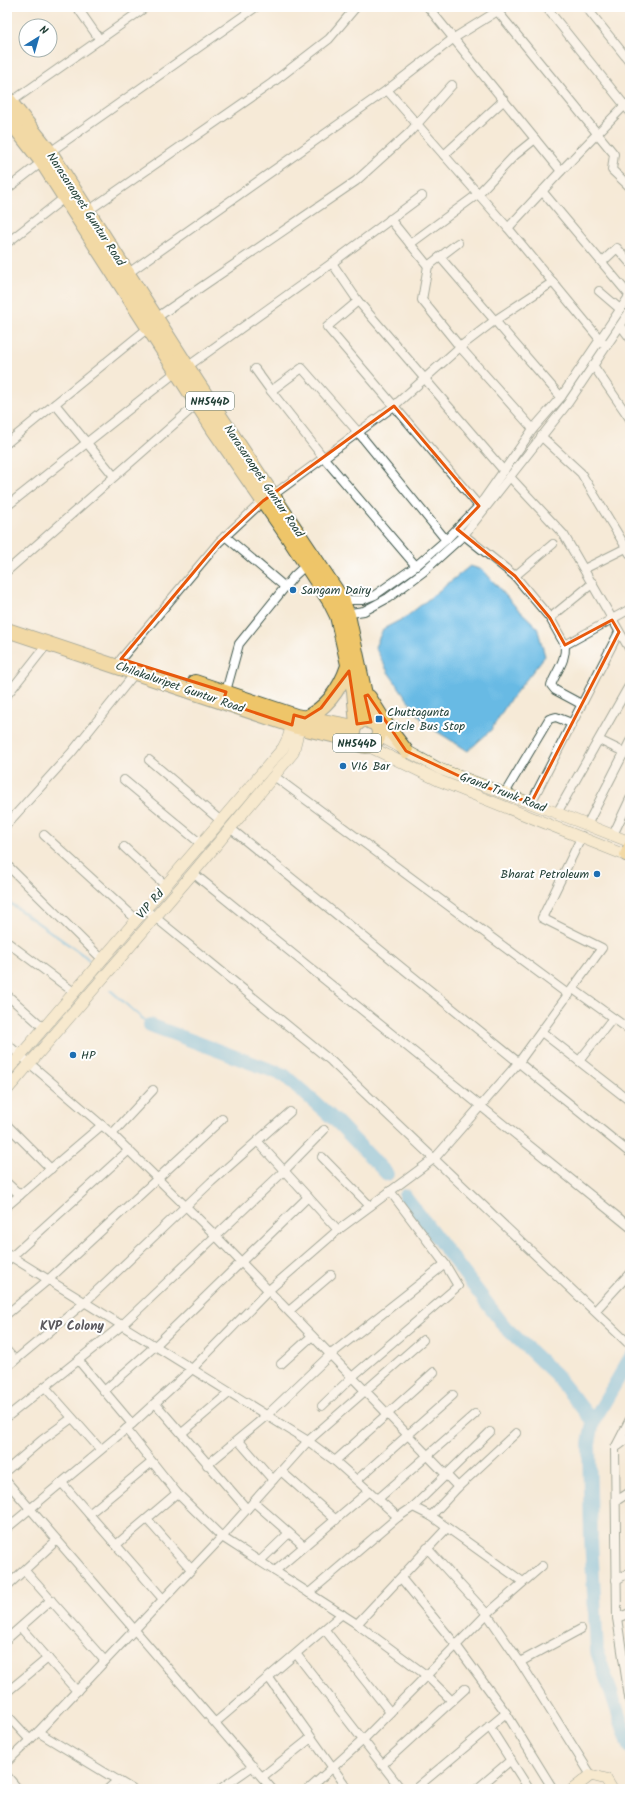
<svg xmlns="http://www.w3.org/2000/svg" width="637" height="1796" font-family="Kalam,sans-serif">
<rect width="100%" height="100%" fill="#fff"/>
<filter id="ink" filterUnits="userSpaceOnUse"><feTurbulence type="fractalNoise" baseFrequency=".025" numOctaves="2"/><feDisplacementMap in="SourceGraphic" scale="8" xChannelSelector="R" yChannelSelector="G"/><feConvolveMatrix kernelMatrix="1 2 1 2 8 2 1 2 1" color-interpolation-filters="sRGB"/></filter>
<filter id="wash" filterUnits="userSpaceOnUse"><feTurbulence type="fractalNoise" baseFrequency=".012" numOctaves="4" result="noise"/><feDisplacementMap in="SourceGraphic" scale="16" xChannelSelector="R" yChannelSelector="G"/><feGaussianBlur stdDeviation="0.9" result="paint"/><feColorMatrix in="noise" values="0 0 0 0 0 0 0 0 0 0 0 0 0 0 0 0 0 1.4 0 .05"/><feComposite in="paint" operator="in"/></filter>
<g filter="url(#wash)">
<rect width="100%" height="100%" fill="#f6ead7"/>
<path fill="#68bae4" stroke="#447c8c" d="M470 566 483 570 515 606 537 627 545 656 509 701 491 730 468 751 425 724 388 672 375 647 383 629 406 617Z"/>
<g fill="none" stroke-linecap="round" stroke-linejoin="round">
<g stroke="#68bae4" stroke-width="2.5">
<path d="M7 901 86 957 91 963"/>
<path d="M110 990 150 1025"/>
</g>
<g stroke="#68bae4" stroke-width="14">
<path d="M150 1025 284 1075 338 1123 387 1174"/>
<path d="M405 1196 505 1327 555 1374 593 1422"/>
<path d="M630 1358 593 1422 589 1444 591 1539 597 1652 630 1747"/>
</g>
</g>
</g>
<g filter="url(#ink)">
<g fill="none" stroke-linecap="round" stroke-linejoin="round">
<defs>
<g id="street">
<path d="M77 7 100 40"/>
<path d="M428 7 561 171"/>
<path d="M494 7 614 154 612 170 630 187"/>
<path d="M546 7 630 112"/>
<path d="M586 7 630 62"/>
<path d="M387 90 508 228 602 342"/>
<path d="M11 102 146 7"/>
<path d="M50 152 256 7"/>
<path d="M444 155 504 100"/>
<path d="M7 189 42 162"/>
<path d="M542 191 630 296"/>
<path d="M88 211 272 83 329 39 356 7"/>
<path d="M390 219 428 266"/>
<path d="M508 228 561 171 625 105"/>
<path d="M7 243 64 198"/>
<path d="M458 243 428 266 422 300 460 347 533 429"/>
<path d="M410 244 478 194 514 156 535 139"/>
<path d="M440 257 561 397"/>
<path d="M602 262 617 248 630 263"/>
<path d="M332 263 358 301 504 471"/>
<path d="M127 274 387 90 454 38 504 7"/>
<path d="M599 291 620 309"/>
<path d="M358 301 327 327 479 506"/>
<path d="M156 318 356 181 409 133 452 85"/>
<path d="M621 326 630 338"/>
<path d="M593 365 630 419"/>
<path d="M187 367 332 263 422 196"/>
<path d="M255 369 271 391 302 368 358 432 446 540"/>
<path d="M271 391 323 457 416 566"/>
<path d="M55 404 114 476"/>
<path d="M541 436 581 473 630 554"/>
<path d="M7 443 148 328"/>
<path d="M510 477 564 535 630 650"/>
<path d="M273 495 394 406 460 347 494 321 553 282"/>
<path d="M7 506 176 372"/>
<path d="M460 532 515 576 550 618 565 645 630 609"/>
<path d="M225 536 285 587"/>
<path d="M584 569 630 546"/>
<path d="M7 571 197 404"/>
<path d="M515 576 553 544"/>
<path d="M340 600H362L375 595 416 566 446 540 479 506 533 429 561 397 630 295"/>
<path d="M344 614 364 611 388 598 423 572 464 535 568 403 630 311"/>
<path d="M550 618 593 583"/>
<path d="M565 645C566 661 557 670 551 685L555 690 581 704"/>
<path d="M121 659 219 542 263 501"/>
<path d="M7 695 48 643"/>
<path d="M225 695 239 644 294 576 306 565"/>
<path d="M599 740 630 755"/>
<path d="M149 760 221 821"/>
<path d="M274 776 569 995"/>
<path d="M124 780 201 844"/>
<path d="M505 793 549 719 556 717 571 723"/>
<path d="M531 803 619 632"/>
<path d="M557 813 630 684"/>
<path d="M7 824 72 752 136 672"/>
<path d="M587 825 630 741"/>
<path d="M230 828 630 1153"/>
<path d="M44 835 136 919"/>
<path d="M613 835 630 799"/>
<path d="M124 847 165 885"/>
<path d="M7 865 103 960"/>
<path d="M193 873 630 1227"/>
<path d="M145 909 331 1061 628 1343"/>
<path d="M7 942 75 993"/>
<path d="M573 989 630 1030"/>
<path d="M7 995 44 1028"/>
<path d="M543 1033 630 1101"/>
<path d="M7 1044 112 1134 215 1235 458 1487"/>
<path d="M579 1061 613 1018"/>
<path d="M7 1125 51 1169"/>
<path d="M112 1134 153 1090"/>
<path d="M258 1142 338 1230"/>
<path d="M322 1157 370 1206"/>
<path d="M7 1183 20 1195"/>
<path d="M7 1206 102 1125"/>
<path d="M7 1254 308 1441 335 1461 398 1517"/>
<path d="M7 1261 129 1150"/>
<path d="M289 1311 331 1275"/>
<path d="M595 1311 630 1273"/>
<path d="M7 1314 48 1280 222 1119"/>
<path d="M7 1351 15 1360"/>
<path d="M79 1361 132 1424"/>
<path d="M281 1364 312 1336"/>
<path d="M7 1367 84 1303 211 1182 290 1112"/>
<path d="M45 1387 100 1449"/>
<path d="M104 1391 154 1347 308 1197"/>
<path d="M155 1403 247 1509"/>
<path d="M322 1406 352 1377 458 1286 445 1264 390 1191"/>
<path d="M7 1417 121 1326 284 1171 324 1130"/>
<path d="M630 1419 615 1448 617 1618 630 1704"/>
<path d="M126 1429 177 1493 222 1537 357 1624 426 1675 452 1701"/>
<path d="M182 1433 229 1393"/>
<path d="M238 1440 273 1480"/>
<path d="M618 1446 630 1437"/>
<path d="M335 1461 434 1372"/>
<path d="M207 1465 266 1416 330 1355 445 1264"/>
<path d="M7 1470 42 1440 72 1418"/>
<path d="M281 1471 336 1520"/>
<path d="M357 1480 453 1395"/>
<path d="M7 1482 272 1789"/>
<path d="M62 1483 163 1599"/>
<path d="M378 1499 475 1414"/>
<path d="M616 1501 630 1492"/>
<path d="M254 1502 304 1546"/>
<path d="M413 1507 431 1516 523 1582"/>
<path d="M89 1514 152 1462"/>
<path d="M431 1516 458 1487 516 1433"/>
<path d="M147 1519 191 1569"/>
<path d="M7 1528 132 1424 191 1370 269 1290 338 1230 435 1158 519 1062 602 948 542 918 582 836"/>
<path d="M116 1545 177 1493"/>
<path d="M427 1548 487 1614 520 1662 591 1775"/>
<path d="M260 1561 289 1533"/>
<path d="M25 1571 105 1661"/>
<path d="M275 1571 369 1491"/>
<path d="M401 1578 456 1645 506 1713 553 1789"/>
<path d="M616 1580 630 1572"/>
<path d="M7 1586 57 1540"/>
<path d="M309 1593 398 1517 413 1507 490 1432"/>
<path d="M617 1618 630 1613"/>
<path d="M357 1624 447 1528"/>
<path d="M21 1628 77 1691"/>
<path d="M325 1630 390 1712"/>
<path d="M7 1639 51 1600"/>
<path d="M297 1655 401 1789"/>
<path d="M520 1662 581 1629"/>
<path d="M269 1678 348 1789"/>
<path d="M7 1692 48 1658"/>
<path d="M7 1715 30 1740"/>
<path d="M216 1722 342 1614"/>
<path d="M489 1726 529 1789"/>
<path d="M38 1732 132 1789"/>
<path d="M7 1762 38 1732 222 1537 308 1441 423 1340"/>
<path d="M382 1765 465 1689"/>
<path d="M7 1776 18 1789"/>
<path d="M262 1777 311 1738"/>
<path d="M108 1789 118 1780"/>
<path d="M220 1789 253 1766"/>
<path d="M309 1789 362 1741 487 1614 542 1566"/>
<path d="M415 1789 506 1713"/>
<path d="M477 1789 511 1760"/>
</g>
<g id="secondary">
<path d="M378 735 440 769 557 813 630 842"/>
<path d="M368 746 440 781 630 857"/>
<path d="M7 1071 283 748 288 738 294 717"/>
<path d="M7 1090 193 873 293 753 301 721"/>
<path d="M573 1789 591 1775 606 1779 612 1789"/>
</g>
<path id="primary" d="M626 855 630 846"/>
<g id="highway">
<path d="M7 98 50 152 197 382 342 599 348 615 371 722"/>
<path d="M7 117 42 162 214 430 288 537 330 602 337 616 354 691 357 724"/>
<path d="M7 630 297 727 354 740"/>
<path d="M195 682 296 716 354 727"/>
<path d="M369 697 389 729 406 751"/>
<path d="M305 718C327 708 340 689 348 666"/>
<circle cx="366" cy="733" r="13"/>
</g>
</defs>
<use href="#street" stroke="#3f574c" stroke-width="10"/>
<use href="#secondary" stroke="#3f574c" stroke-width="12"/>
<use href="#primary" stroke="#3f574c" stroke-width="14"/>
<use href="#highway" stroke="#3f574c" stroke-width="16"/>
<use href="#street" stroke="#fff" stroke-width="8"/>
<use href="#secondary" stroke="#f8e8c3" stroke-width="11"/>
<use href="#primary" stroke="#eec569" stroke-width="12"/>
<use href="#highway" stroke="#eec569" stroke-width="14"/>
</g>
</g>
<path d="M0 0H637V1796H0ZM394 406 479 506 457 529 515 576 550 618 565 645 612 620 619 632 531 803 474 783 406 751 368 695 365 696 371 722 357 724 349 671 321 708 305 718 294 715 292 725 223 702 226 692 121 659 219 542 263 501Z" fill="#f6ead7" fill-opacity=".55" fill-rule="evenodd"/>
<path fill="none" stroke="#e8590c" stroke-width="3" stroke-linejoin="round" d="M394 406 479 506 457 529 515 576 550 618 565 645 612 620 619 632 531 803 474 783 406 751 368 695 365 696 371 722 357 724 349 671 321 708 305 718 294 715 292 725 223 702 226 692 121 659 219 542 263 501Z"/>
<g fill="#1f6fb2" stroke="#fff" stroke-width="1.5">
<circle cx="293" cy="590" r="4"/>
<rect x="375" y="715" width="8" height="8" rx="2"/>
<circle cx="343" cy="766" r="4"/>
<circle cx="597" cy="874" r="4"/>
<circle cx="73" cy="1055" r="4"/>
</g>
<g text-anchor="middle" stroke-width="4" stroke-linejoin="round" paint-order="stroke">
<g fill="#fff" stroke="#627771" stroke-width="1">
<rect x="186" y="392" width="48" height="18" rx="3"/>
<rect x="333" y="734" width="48" height="18" rx="3"/>
</g>
<g font-size="11" font-weight="bold" fill="#1f3d34">
<text x="210" y="405">NH544D</text>
<text x="357" y="747">NH544D</text>
</g>
<g font-size="12" fill="#1f3d34" stroke="#fff">
<text transform="translate(86 209) rotate(57)" y="4">Narasaraopet Guntur Road</text>
<text transform="translate(264 481) rotate(56)" y="4">Narasaraopet Guntur Road</text>
<text transform="translate(180 687) rotate(19)" y="4">Chilakaluripet Guntur Road</text>
<text transform="translate(503 792) rotate(21)" y="4">Grand Trunk Road</text>
<text transform="translate(150 904) rotate(-49)" y="4">VIP Rd</text>
</g>
<g font-size="12" fill="#1f3d34" stroke="#fff" text-anchor="start">
<text x="301" y="594">Sangam Dairy</text>
<text x="387" y="716">Chuttagunta<tspan x="387" dy="14">Circle Bus Stop</tspan></text>
<text x="351" y="770">V16 Bar</text>
<text x="589" y="878" text-anchor="end">Bharat Petroleum</text>
<text x="81" y="1059">HP</text>
</g>
<g font-size="13" font-weight="bold" fill="#5c5a5f" stroke="#fff">
<text x="72" y="1330">KVP Colony</text>
</g>
</g>
<rect width="637" height="1796" fill="none" stroke="#fff" stroke-width="24"/>
<g transform="translate(38 38) rotate(37)"><circle r="19" fill="#ffffff" stroke="#a5b1ae"/>
<path d="M0-3L7 15L0 10L-7 15Z" fill="#1f6fb2"/>
<text y="-6" font-size="11" font-weight="bold" text-anchor="middle" fill="#1f3d34">N</text>
</g>
</svg>
